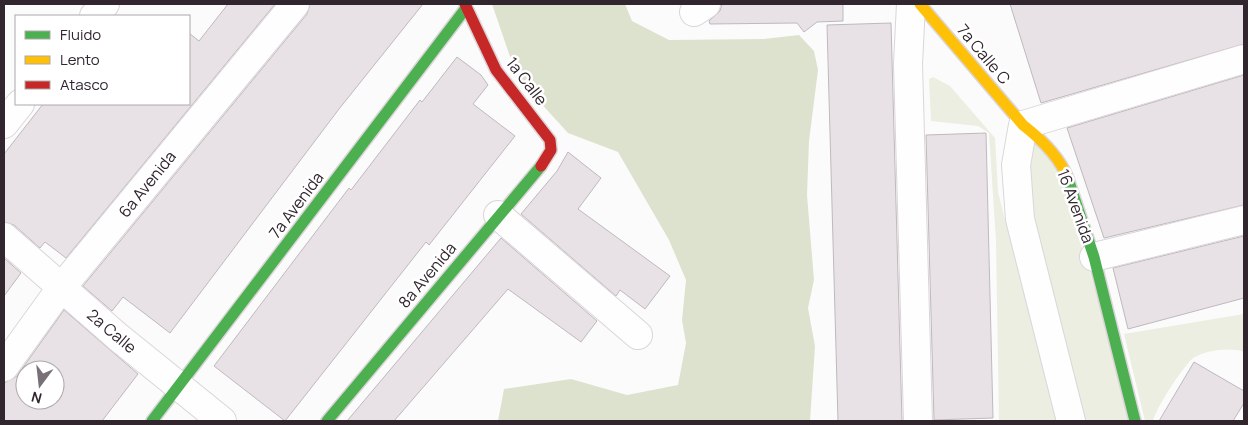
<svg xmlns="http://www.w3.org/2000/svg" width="1248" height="425" font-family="Manrope,sans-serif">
<rect width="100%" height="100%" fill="#fbfbfb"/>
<g fill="#ebeee0">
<path d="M933 77 950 86 995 138 998 192 1056 421H999L996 241 989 133 978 126 931 121 929 79Z"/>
<path d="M1038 136 1053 152 1135 421H1071L1016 188Z"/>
<path d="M1244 314V352C1230 347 1204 350 1192 359 1182 368 1156 408 1153 421H1145L1124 334Z"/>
</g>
<path fill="#dde2ce" d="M492 4H625L632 21 669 40 764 39 799 35 814 51 818 70 809 141 807 195 814 280 808 308 815 346 810 421H498L504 389 571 379 627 395 678 385 686 343 682 320 686 280 669 240 618 152 568 133 517 77Z"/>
<g fill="#e8e1e6" stroke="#bfb9bd" fill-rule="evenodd">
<path d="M228 4H275L66 258 45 242 40 248 14 225 4 222V154L43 104H189V33L199 41Z"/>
<path d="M310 4H423L339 109 170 333 123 297 112 311 83 286 307 14Z"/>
<path d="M722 4H843V21L817 22 804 32 797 23 710 24 709 21 720 11Z"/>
<path d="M1010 4H1244V44L1041 103Z"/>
<path d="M891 23 902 421H838L827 25Z"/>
<path d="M457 57 481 75 488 85 473 104 515 136 429 245 426 242 285 421 214 366 349 188 351 190 420 100 422 102Z"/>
<path d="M1244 75V205L1104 238 1067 128Z"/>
<path d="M986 133 993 418 934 420 926 135Z"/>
<path d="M568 152 601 178 578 209 670 276 645 309 620 290 616 296 521 214 557 171Z"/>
<path d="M1244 236V298L1128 329 1113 268Z"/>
<path d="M501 238 597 321 581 342 508 289 394 421H347Z"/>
<path d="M4 258 21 273 4 296Z"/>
<path d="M64 310 138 374 102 421H4V383L17 376ZM25 370H55V400H25Z"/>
<path d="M1194 362 1244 391V403L1233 421H1159Z"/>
</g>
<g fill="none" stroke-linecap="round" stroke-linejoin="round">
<defs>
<g id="street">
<path d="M911 4 908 64 918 421"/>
<path d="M694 12 706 4"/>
<path d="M94 16 105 4"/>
<path d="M4 124 20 104"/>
<path d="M498 215 638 335"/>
<path d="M4 237 118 337 222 421"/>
<path d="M1094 257 1244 220"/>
<path d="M4 367 61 288 295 4"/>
<path d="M1071 421 1020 219 1016 165 1023 125 1244 59"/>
</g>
<g id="fast">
<path d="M1068 179 1094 257 1135 421"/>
<path d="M152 421 466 8"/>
<path d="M327 421 541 166"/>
</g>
<path id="slow" d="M920 4 1023 125C1041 139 1060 157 1068 179"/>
<path id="jam" d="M465 4 496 70 550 140 551 150 541 166"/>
</defs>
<use href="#street" stroke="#dbd5d9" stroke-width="30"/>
<use href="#fast" stroke="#dbd5d9" stroke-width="14"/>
<use href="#slow" stroke="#dbd5d9" stroke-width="14"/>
<use href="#jam" stroke="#dbd5d9" stroke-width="14"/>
<use href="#street" stroke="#fefefe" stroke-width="28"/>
<use href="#fast" stroke="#4caf50" stroke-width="11"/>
<use href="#slow" stroke="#ffc107" stroke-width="11"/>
<use href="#jam" stroke="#c62828" stroke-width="11"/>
</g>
<g text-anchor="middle" stroke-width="5" stroke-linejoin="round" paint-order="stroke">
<g font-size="16" fill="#31252e" stroke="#fff">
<text transform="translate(984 54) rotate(50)" y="6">7a Calle C</text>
<text transform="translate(527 81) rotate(52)" y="6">1a Calle</text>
<text transform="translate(147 184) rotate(-51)" y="6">6a Avenida</text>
<text transform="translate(296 205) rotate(-53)" y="6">7a Avenida</text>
<text transform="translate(1076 206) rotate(70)" y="6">16 Avenida</text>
<text transform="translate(427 275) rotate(-50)" y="6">8a Avenida</text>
<text transform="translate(112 331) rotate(40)" y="6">2a Calle</text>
</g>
</g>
<rect width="1248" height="425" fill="none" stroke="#31252e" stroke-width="10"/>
<rect x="15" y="15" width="175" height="90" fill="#ffffff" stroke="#ada8ab"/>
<rect x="25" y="31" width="25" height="8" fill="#4caf50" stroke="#ada8ab"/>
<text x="60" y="40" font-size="15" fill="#31252e">Fluido</text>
<rect x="25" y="56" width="25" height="8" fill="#ffc107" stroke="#ada8ab"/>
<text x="60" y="65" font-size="15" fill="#31252e">Lento</text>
<rect x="25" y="81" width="25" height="8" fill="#c62828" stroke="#ada8ab"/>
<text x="60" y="90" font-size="15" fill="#31252e">Atasco</text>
<g transform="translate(40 385) rotate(195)"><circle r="24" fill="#ffffff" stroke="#ada8ab"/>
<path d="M0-4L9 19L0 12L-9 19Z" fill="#787076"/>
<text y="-8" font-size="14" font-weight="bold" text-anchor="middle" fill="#31252e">N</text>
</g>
</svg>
